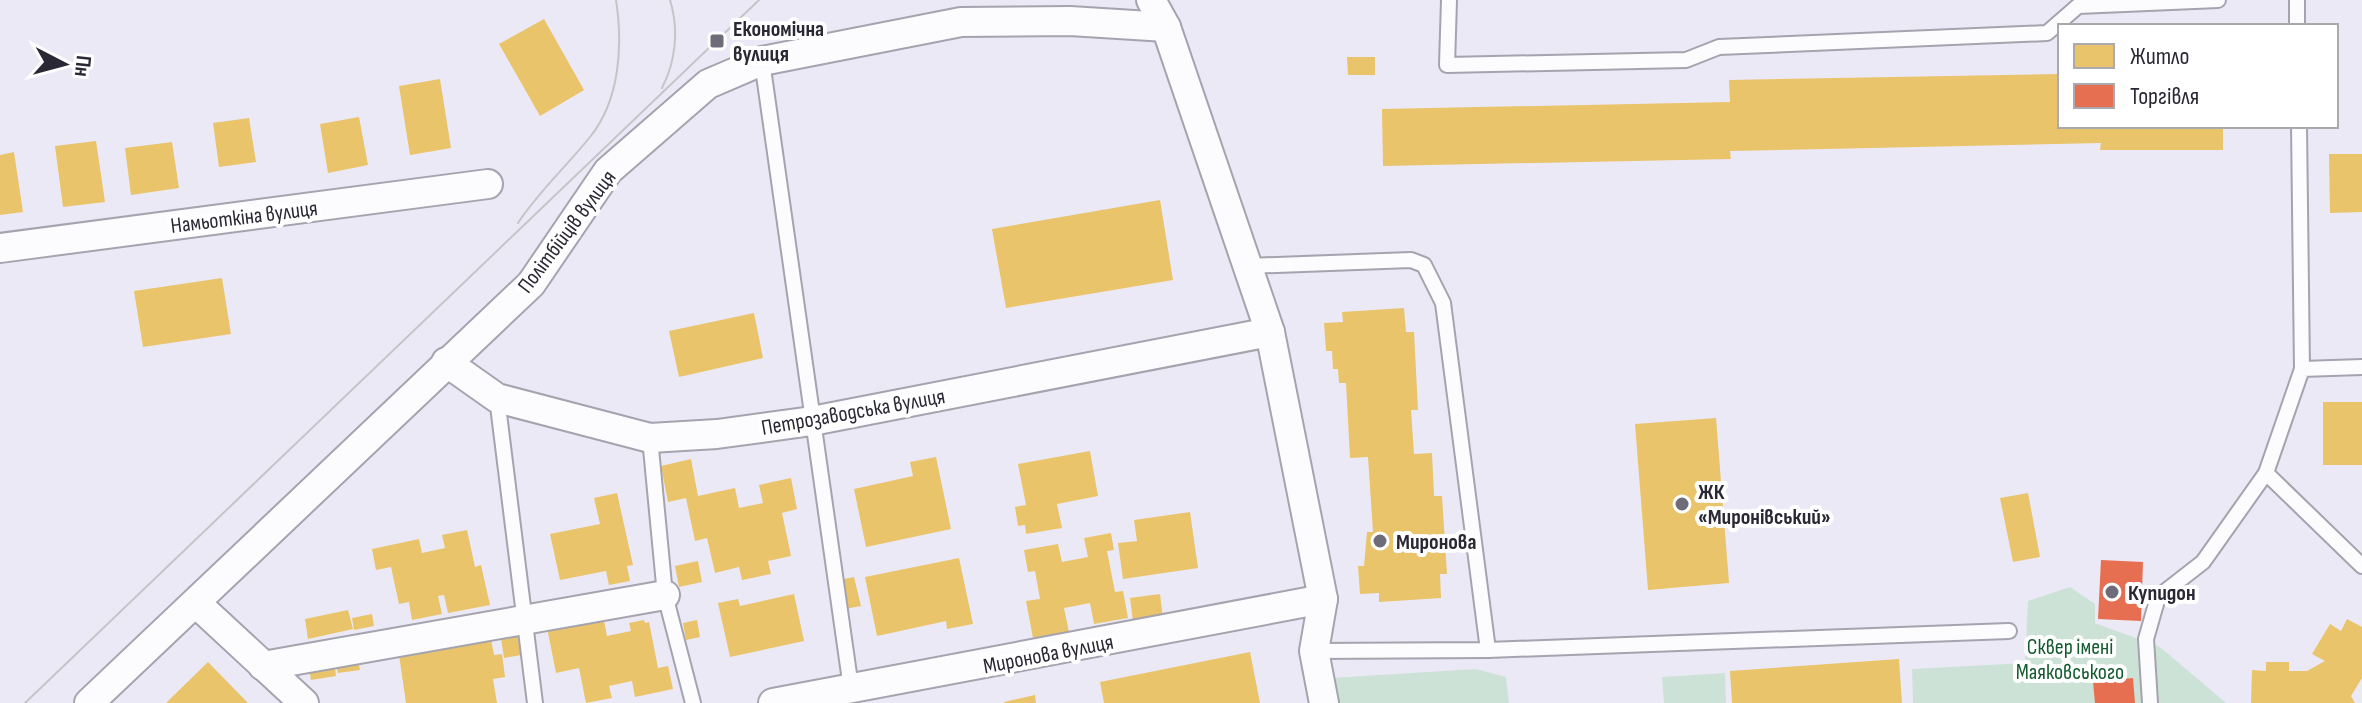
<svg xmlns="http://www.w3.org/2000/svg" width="2362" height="703" font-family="'Sofia Sans Condensed',sans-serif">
<rect width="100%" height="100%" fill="#ece9f7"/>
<g fill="#cde2d7">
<path d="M2070 587 2095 604V623L2160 647 2226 703H1913L1912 669 2025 663 2028 601Z"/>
<path d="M1476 669 1506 677 1509 703H1335L1331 678Z"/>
<path d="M1725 673 1726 703H1664L1662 677Z"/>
</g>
<g fill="#e9c46a">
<path d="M544 19 584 90 540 116 499 44Z"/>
<path d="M1347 57H1375V75H1348Z"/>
<path d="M2060 74V126H2223V150H2100L2101 143 1730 151 1731 159 1383 166 1382 109 1730 102 1729 80Z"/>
<path d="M440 79 451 148 410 155 399 86Z"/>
<path d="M359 117 368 165 328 173 320 124Z"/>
<path d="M249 118 256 162 219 167 213 123Z"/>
<path d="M96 141 105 202 63 207 55 146Z"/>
<path d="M172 142 179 188 131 195 125 148Z"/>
<path d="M14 152 23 212 0 215V155Z"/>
<path d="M2329 154H2362V212L2330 213Z"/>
<path d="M1160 200 1173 280 1006 308 992 229Z"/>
<path d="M222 278 231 334 143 347 134 291Z"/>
<path d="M1404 308 1406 332H1414L1418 410H1411L1414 454 1432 453 1434 496H1442L1447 574H1440L1441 598 1379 602V593L1360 594 1358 566H1364L1367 532H1373L1368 457 1350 458 1346 383H1339L1338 369H1333L1332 351H1326L1324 323 1343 322 1342 312Z"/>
<path d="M754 313 763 358 679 377 669 331Z"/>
<rect x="2323" y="402" width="39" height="63"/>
<path d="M1716 418 1729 583 1648 590 1635 424Z"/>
<path d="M1090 451 1098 496 1057 504 1062 528 1026 534 1025 525 1018 526 1015 507 1026 505 1018 464Z"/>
<path d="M936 457 951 529 866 547 854 489 913 476 910 462Z"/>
<path d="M691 459 698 496 735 488 739 508 763 503 759 485 791 478 797 509 782 513 791 556 768 561 771 574 742 580 739 567 715 573 707 538 695 541 686 498 668 502 661 466Z"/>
<path d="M617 493 633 565 627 566 630 581 609 585 606 571 560 580 550 534 600 524 594 498Z"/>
<path d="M2028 493 2040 557 2013 562 2000 498Z"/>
<path d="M1190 512 1198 568 1123 579 1118 543 1137 541 1134 520Z"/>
<path d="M467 530 475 567 481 565 490 605 448 613 444 595 438 596 442 614 412 620 409 602 399 604 391 567 376 570 372 549 419 539 422 553 445 548 442 535Z"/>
<path d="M1111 533 1114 550 1107 551 1115 592 1123 591 1128 618 1094 624 1090 603 1064 608 1069 632 1033 638 1026 601 1040 599 1035 571 1028 572 1024 550 1058 544 1062 562 1088 557 1084 538Z"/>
<path d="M959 558 973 624 947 629 946 621 877 636 865 577Z"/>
<path d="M698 561 702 582 679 587 675 566Z"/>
<path d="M854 577 861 606 845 609 839 580Z"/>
<path d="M794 594 804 641 730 657 718 603 738 599 740 606Z"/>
<path d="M1160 594 1164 626 1134 629 1130 598Z"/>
<path d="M348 610 353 629 308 639 305 619Z"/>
<path d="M602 611 607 636 631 631 629 623 644 620 645 623 649 622 658 668 668 666 673 689 635 697 632 681 609 686 612 698 586 703 579 668 556 673 546 622Z"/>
<path d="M372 614 374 626 354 630 352 618Z"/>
<path d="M2347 619 2362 627V678L2351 696 2355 703H2251L2252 670 2266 671V662H2289V671H2307L2325 661 2312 654 2330 624 2341 631Z"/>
<path d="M697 620 700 637 686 640 683 623Z"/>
<path d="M518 629 522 655 504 658 500 632Z"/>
<path d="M490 634 494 655 502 654 505 677 493 679 497 703H406L398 648Z"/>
<path d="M1250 652 1260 703H1104L1100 682Z"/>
<path d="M357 655 360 670 338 673 335 658Z"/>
<path d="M334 659 336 676 311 680 308 663Z"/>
<path d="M1899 659 1902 703H1732L1730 671Z"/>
<path d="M208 662 248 703H166Z"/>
<path d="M1035 695 1036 703H1004V702Z"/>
</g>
<g fill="#e76f51">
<path d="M2101 560 2143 562 2141 621 2098 619Z"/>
<path d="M2133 678 2135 703H2095L2093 682Z"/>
</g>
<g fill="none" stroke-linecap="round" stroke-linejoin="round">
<defs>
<g id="service">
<path d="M1449 0 1447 65 1686 60 1719 47 2047 33 2078 6 2218 0"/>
<path d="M2297 0V26"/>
<path d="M762 61 851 688"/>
<path d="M2299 126 2302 369"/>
<path d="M1248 266 1411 260 1424 265 1443 303 1488 650"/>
<path d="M2362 367 2302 369 2266 473 2362 566"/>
<path d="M497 398 535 703"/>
<path d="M650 438 665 595 693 703"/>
<path d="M1314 651 1488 650 2009 631"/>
<path d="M2150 703 2146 639 2158 597 2203 562 2266 473"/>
</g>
<g id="minor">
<path d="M1151 0 1166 27 1270 332 1323 599 1314 651 1324 703"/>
<path d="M0 248 488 184"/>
<path d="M446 362 497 398 650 438 717 434 812 421 1270 332"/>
<path d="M196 603 304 703"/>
<path d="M263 666 665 595"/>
<path d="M89 703 531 284 608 171 708 84 762 61 961 22 1070 21 1166 27"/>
<path d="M773 703 1323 599"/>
</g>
</defs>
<use href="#service" stroke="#a5a3ae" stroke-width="18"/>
<use href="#minor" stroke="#a5a3ae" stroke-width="32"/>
<use href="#service" stroke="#fcfcfe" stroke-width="14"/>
<use href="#minor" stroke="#fcfcfe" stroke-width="28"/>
<g stroke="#c5c4c8" stroke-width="2">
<path d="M662 88C676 61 679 29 670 0"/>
<path d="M518 223C539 191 566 167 590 137 620 100 623 45 616 0"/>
<path d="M25 703 759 0"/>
</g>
</g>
<g fill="#6e6c78" stroke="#fff" stroke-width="3">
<rect x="709" y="33" width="16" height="16" rx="4"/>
<circle cx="1682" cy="504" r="8"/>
<circle cx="1380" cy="541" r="8"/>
<circle cx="2112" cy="592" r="8"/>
</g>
<g text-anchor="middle" stroke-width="8" stroke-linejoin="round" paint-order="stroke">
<g font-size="22" font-weight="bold" fill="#2a2834" stroke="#fff" text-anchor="start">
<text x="733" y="36">Економічна<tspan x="733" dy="25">вулиця</tspan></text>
<text x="1698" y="499">ЖК<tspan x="1698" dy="25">«Миронівський»</tspan></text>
<text x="1396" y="549">Миронова</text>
<text x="2128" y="600">Купидон</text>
</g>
<g font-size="22" fill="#2a2834" stroke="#fff">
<text transform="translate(244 216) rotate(-7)" y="8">Намьоткіна вулиця</text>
<text transform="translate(566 231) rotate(-53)" y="8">Політбійців вулиця</text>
<text transform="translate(853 411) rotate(-10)" y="8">Петрозаводська вулиця</text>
<text transform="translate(1048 653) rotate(-11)" y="8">Миронова вулиця</text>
</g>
<g font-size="22" fill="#135a2e" stroke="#fff">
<text x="2070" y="654">Сквер імені<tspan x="2070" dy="25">Маяковського</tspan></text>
</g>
</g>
<rect x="2058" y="24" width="280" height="104" fill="#ffffff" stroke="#aaa9ae" stroke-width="2"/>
<rect x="2074" y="44" width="40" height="24" fill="#e9c46a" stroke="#aaa9ae" stroke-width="2"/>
<text x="2130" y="64" font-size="24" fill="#2a2834">Житло</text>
<rect x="2074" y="84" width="40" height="24" fill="#e76f51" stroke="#aaa9ae" stroke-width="2"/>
<text x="2130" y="104" font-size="24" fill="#2a2834">Торгівля</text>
<g transform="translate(64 64) rotate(96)" stroke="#ffffff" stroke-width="6" paint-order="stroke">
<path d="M0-6L14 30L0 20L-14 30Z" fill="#2a2834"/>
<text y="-12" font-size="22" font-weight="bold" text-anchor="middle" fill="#2a2834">Пн</text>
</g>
</svg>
